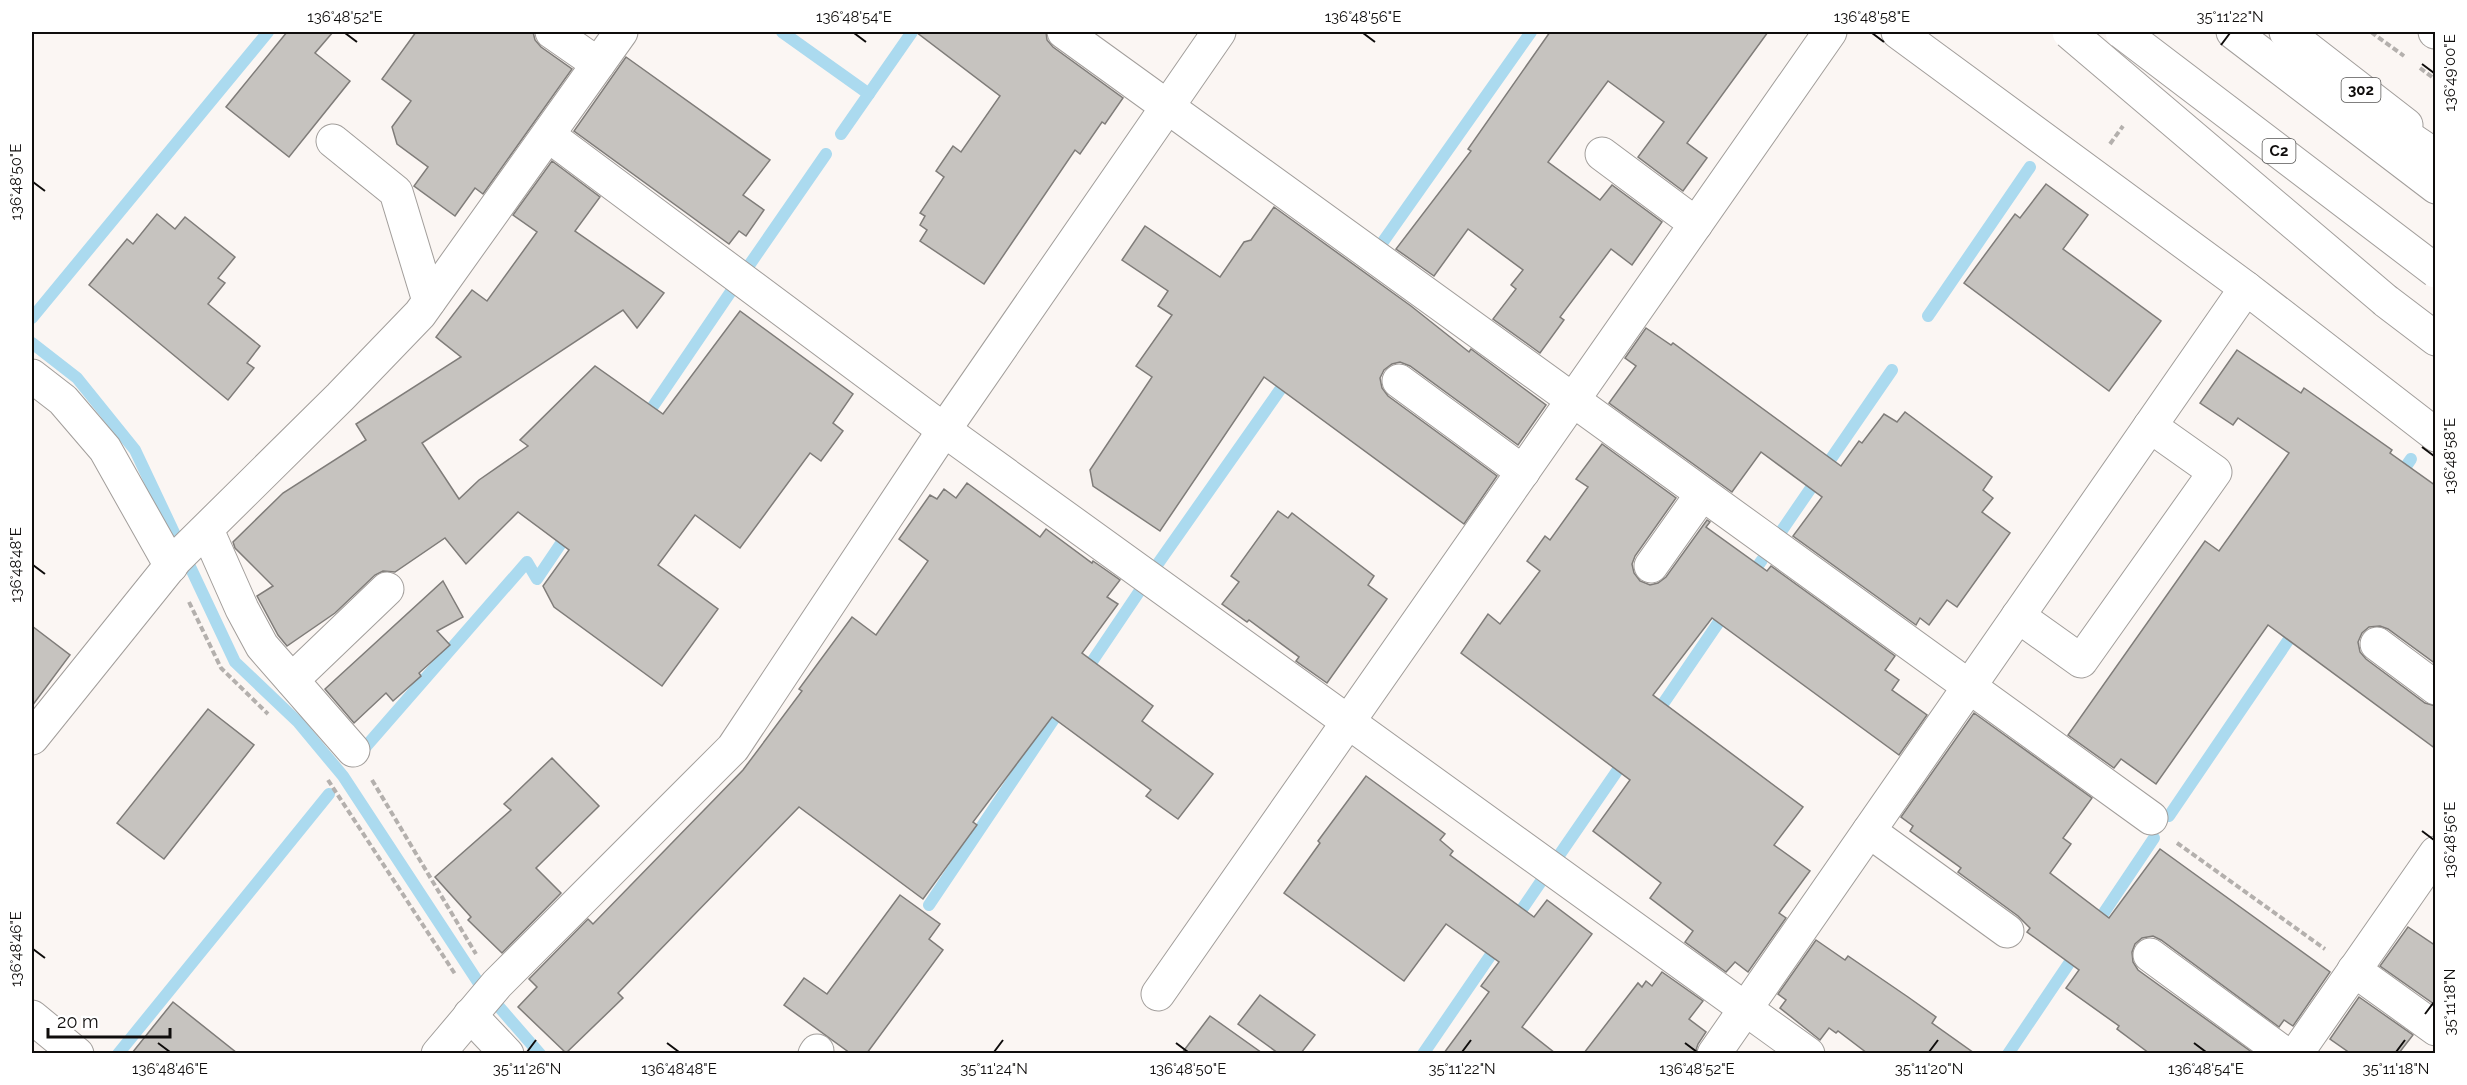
<svg xmlns="http://www.w3.org/2000/svg" width="2467" height="1085" font-family="Raleway,sans-serif">
<rect width="100%" height="100%" fill="#fbf6f3"/>
<g fill="none" stroke-linecap="round" stroke-linejoin="round">
<g stroke="#abdaef" stroke-width="12">
<path d="M782 32 869 94"/>
<path d="M841 134 912 32"/>
<path d="M1380 246 1531 32"/>
<path d="M750 264 826 154"/>
<path d="M1928 316 2030 167"/>
<path d="M32 318 268 32"/>
<path d="M32 343 77 378 135 450 235 662 298 722 343 776 480 985 540 1054"/>
<path d="M645 418 734 287 742 293"/>
<path d="M2398 478 2411 459"/>
<path d="M1778 536 1892 370"/>
<path d="M1157 565 1289 377"/>
<path d="M1749 578 1762 560"/>
<path d="M1083 675 1143 586"/>
<path d="M1654 717 1727 610"/>
<path d="M362 751 527 562 537 579 570 530"/>
<path d="M2169 816 2298 626"/>
<path d="M1560 854 1626 758"/>
<path d="M929 905 1062 707"/>
<path d="M1514 921 1544 877 1536 871"/>
<path d="M2095 926 2154 838"/>
<path d="M118 1054 329 794"/>
<path d="M1423 1054 1499 943"/>
<path d="M2008 1054 2078 950"/>
</g>
</g>
<g fill="#c6c3bf" stroke="#7f7c79" stroke-width="1.5">
<path d="M287 32H333L315 53 350 81 289 157 226 107Z"/>
<path d="M416 32H533L535 40 541 47 572 69 483 194 475 188 455 216 414 186 428 167 397 144 392 127 411 101 382 79Z"/>
<path d="M916 32H1046L1047 40 1053 47 1123 98 1105 124 1102 122 1080 154 1075 150 984 284 920 241 927 230 920 225 925 216 920 213 944 177 936 171 953 146 961 152 1000 96Z"/>
<path d="M1550 32H1768L1687 143 1707 158 1683 191 1638 157 1664 122 1608 81 1548 162 1600 200 1612 185 1662 222 1632 265 1611 249 1560 317 1564 320 1540 353 1493 319 1516 289 1511 285 1523 270 1468 229 1434 276 1396 249 1471 151 1468 149Z"/>
<path d="M626 57 770 160 743 195 764 210 746 236 739 231 729 244 574 131Z"/>
<path d="M552 161 600 197 575 231 664 293 637 328 623 310 422 443 459 499 479 480 528 446 520 440 595 366 663 414 740 311 853 394 833 423 843 431 821 461 810 453 740 548 695 515 658 565 718 609 662 686 554 607 543 586 569 550 518 512 466 564 445 538 395 572 383 571 375 575 335 613 287 646 278 635 257 596 273 586 235 548 233 542 283 493 366 440 356 424 461 357 436 337 472 290 487 301 537 232 513 215Z"/>
<path d="M2046 184 2088 215 2063 249 2161 321 2109 391 1964 283 2015 214 2020 218Z"/>
<path d="M1274 207 1411 306 1469 352 1471 349 1546 405 1518 445 1410 366 1400 362 1392 364 1384 370 1380 378 1382 388 1388 396 1497 476 1464 524 1264 377 1160 531 1093 486 1090 470 1152 377 1136 366 1172 315 1158 306 1168 291 1122 260 1145 226 1220 277 1244 242 1251 240Z"/>
<path d="M157 214 175 229 185 217 235 257 218 278 225 283 208 304 260 346 247 363 254 368 228 400 89 285 127 239 133 244Z"/>
<path d="M1646 328 1671 345 1673 343 1841 466 1859 441 1862 443 1884 414 1897 422 1905 412 1992 477 1983 490 1993 498 1982 512 2010 533 1957 607 1947 600 1929 625 1920 618 1916 625 1793 536 1822 497 1761 452 1732 492 1609 403 1636 366 1625 358Z"/>
<path d="M2237 350 2301 393 2304 388 2392 450 2390 453 2436 486V664L2388 629 2380 626 2369 627 2362 633 2358 642 2360 652 2366 659 2425 703 2436 706V749L2268 625 2156 784 2121 759 2114 768 2068 735 2205 541 2219 551 2289 453 2238 418 2233 425 2200 403Z"/>
<path d="M1602 444 1676 498 1635 556 1632 564 1634 573 1640 581 1650 585 1658 583 1666 577 1707 520 1710 522 1706 527 1767 571 1771 566 1895 656 1885 670 1899 680 1892 690 1927 715 1899 755 1712 618 1653 695 1803 807 1774 845 1810 871 1779 913 1786 918 1748 972 1735 962 1726 972 1685 942 1693 931 1650 898 1661 883 1593 831 1630 780 1461 653 1488 614 1500 624 1540 571 1527 561 1545 536 1550 540 1588 487 1576 479Z"/>
<path d="M967 483 1040 537 1046 529 1092 563 1093 561 1120 580 1107 597 1118 604 1082 653 1153 706 1142 721 1213 774 1178 819 1146 796 1151 790 1052 717 973 822 977 825 923 899 799 807 618 993 623 998 566 1053 518 1007 537 987 529 979 588 919 593 924 743 770 802 691 799 689 852 617 876 635 928 561 899 539 930 495 937 499 944 489 956 498Z"/>
<path d="M1278 511 1288 518 1292 513 1374 576 1368 585 1387 599 1327 683 1296 661 1299 657 1249 620 1247 622 1222 604 1239 582 1231 576Z"/>
<path d="M443 581 463 617 437 631 450 645 419 673 421 676 393 701 386 693 354 723 325 689Z"/>
<path d="M32 626 70 655 32 706Z"/>
<path d="M208 709 254 745 164 859 117 823Z"/>
<path d="M1974 713 2092 798 2063 838 2071 844 2050 873 2109 918 2160 849 2330 972 2293 1026 2284 1020 2279 1027 2161 940 2153 936 2142 938 2135 944 2132 952 2133 962 2138 970 2253 1053H2149L2117 1029 2119 1026 2066 988 2079 970 2027 932 2030 928 2018 916 1958 872 1961 868 1910 831 1913 826 1901 817Z"/>
<path d="M552 758 599 806 536 868 561 893 502 953 468 920 471 917 435 877 511 810 504 804Z"/>
<path d="M1366 776 1445 834 1440 840 1453 851 1450 855 1534 917 1547 900 1592 934 1522 1027 1555 1053H1444L1489 992 1481 986 1499 962 1446 924 1404 981 1284 893 1320 843 1318 841Z"/>
<path d="M900 895 940 924 929 939 943 950 867 1053H850L784 1005 804 978 827 994Z"/>
<path d="M2408 927 2436 946V1002L2434 1004 2380 966Z"/>
<path d="M1816 940 1845 960 1848 956 1908 997 1936 1017 1932 1023 1974 1053H1867L1838 1031 1836 1033 1829 1028 1820 1040 1780 1008 1786 1000 1778 994Z"/>
<path d="M1662 972 1703 1001 1689 1019 1706 1032 1698 1044 1695 1053H1584L1638 983 1642 987 1646 981 1652 986Z"/>
<path d="M1260 995 1315 1035 1301 1053H1278L1238 1024Z"/>
<path d="M2359 997 2413 1035 2399 1053H2350L2330 1039Z"/>
<path d="M173 1002 237 1053H132Z"/>
<path d="M1210 1016 1262 1053H1182Z"/>
</g>
<g fill="none" stroke-linecap="round" stroke-linejoin="round">
<defs>
<g id="minor">
<path d="M552 32 598 64"/>
<path d="M1064 32 2151 818"/>
<path d="M1898 32 2246 288 2436 435"/>
<path d="M2435 32H2436"/>
<path d="M548 135 944 430 1808 1054"/>
<path d="M333 141 396 192 429 301"/>
<path d="M1602 154 1696 224"/>
<path d="M32 376 63 400 105 449 171 566"/>
<path d="M1399 381 1523 472"/>
<path d="M207 530 242 609 262 646 353 750"/>
<path d="M1651 566 1702 494"/>
<path d="M2018 616 2081 661 2215 472 2150 426"/>
<path d="M2377 644 2436 688"/>
<path d="M292 680 387 589"/>
<path d="M32 738 176 559 340 397 420 314 621 32"/>
<path d="M1869 831 2007 931"/>
<path d="M2150 955 2285 1054"/>
<path d="M2354 970 2436 1029"/>
<path d="M1158 994 1830 32"/>
<path d="M470 1015 507 1054"/>
<path d="M32 1017 77 1054"/>
<path d="M438 1054 497 984 733 748 944 430 1219 32"/>
<path d="M815 1054 817 1051"/>
<path d="M1714 1054 2246 288"/>
<path d="M2296 1054 2436 853"/>
</g>
<g id="highway">
<path d="M2233 32 2436 187"/>
<path d="M2286 32 2406 125"/>
<path d="M2379 118 2436 156"/>
<path d="M2386 301 2436 339"/>
</g>
</defs>
<use href="#minor" stroke="#a29e9b" stroke-width="35"/>
<use href="#highway" stroke="#a29e9b" stroke-width="35"/>
<g stroke="#b4b0ad" stroke-width="4" stroke-dasharray="6 3" stroke-linecap="butt">
<path d="M2371 32 2404 56"/>
<path d="M2420 68 2436 80"/>
<path d="M2110 144 2123 126"/>
<path d="M189 602 221 668 268 714"/>
<path d="M328 780 455 974"/>
<path d="M372 780 476 954"/>
<path d="M2177 843 2325 949"/>
</g>
<use href="#minor" stroke="#fff" stroke-width="33"/>
<use href="#highway" stroke="#fff" stroke-width="33"/>
<defs>
<g id="highway-bridge">
<path d="M2069 32 2386 301"/>
<path d="M2122 32 2436 271"/>
</g>
</defs>
<use href="#highway-bridge" stroke="#a29e9b" stroke-width="35" stroke-linecap="butt"/>
<use href="#highway-bridge" stroke="#fff" stroke-width="33"/>
</g>
<path fill="none" stroke="#0f0d0c" stroke-width="2" d="M345 33 357 42M854 33 866 42M1363 33 1375 42M1872 33 1884 42M2221 45 2230 33M2422 64 2434 73M33 182 45 191M2422 447 2434 456M33 565 45 574M2422 831 2434 840M33 949 45 958M2425 1014 2434 1002M158 1043 170 1052M667 1043 679 1052M1176 1043 1188 1052M1685 1043 1697 1052M2194 1043 2206 1052M527 1052 536 1040M994 1052 1003 1040M1462 1052 1471 1040M1929 1052 1938 1040M2396 1052 2405 1040"/>
<g text-anchor="middle" stroke-width="5" stroke-linejoin="round" paint-order="stroke">
<g fill="#fff" stroke="#575655" stroke-width="1.5">
<rect x="2341.5" y="78" width="39" height="24" rx="4.5"/>
<rect x="2262.5" y="139" width="33" height="24" rx="4.5"/>
</g>
<g font-size="15" font-weight="bold" fill="#0f0d0c">
<text x="2361" y="95">302</text>
<text x="2279" y="156">C2</text>
</g>
</g>
<rect width="2467" height="1085" fill="none" stroke="#ffffff" stroke-width="66"/>
<path d="M48 1028v9h122v-9" fill="none" stroke="#0f0d0c" stroke-width="3"/>
<text x="57" y="1028" font-size="18" fill="#0f0d0c" stroke="#ffffff" stroke-width="4.5" paint-order="stroke">20 m</text>
<rect x="33" y="33" width="2401" height="1019" fill="none" stroke="#0f0d0c" stroke-width="2"/>
<g font-size="15" text-anchor="middle" fill="#0f0d0c">
<text x="345" y="22">136°48'52"E</text>
<text x="854" y="22">136°48'54"E</text>
<text x="1363" y="22">136°48'56"E</text>
<text x="1872" y="22">136°48'58"E</text>
<text x="2230" y="22">35°11'22"N</text>
<text transform="translate(2450 73) rotate(-90)" y="5">136°49'00"E</text>
<text transform="translate(16 182) rotate(-90)" y="5">136°48'50"E</text>
<text transform="translate(2450 456) rotate(-90)" y="5">136°48'58"E</text>
<text transform="translate(16 565) rotate(-90)" y="5">136°48'48"E</text>
<text transform="translate(2450 840) rotate(-90)" y="5">136°48'56"E</text>
<text transform="translate(16 949) rotate(-90)" y="5">136°48'46"E</text>
<text transform="translate(2450 1002) rotate(-90)" y="5">35°11'18"N</text>
<text x="170" y="1074">136°48'46"E</text>
<text x="527" y="1074">35°11'26"N</text>
<text x="679" y="1074">136°48'48"E</text>
<text x="994" y="1074">35°11'24"N</text>
<text x="1188" y="1074">136°48'50"E</text>
<text x="1462" y="1074">35°11'22"N</text>
<text x="1697" y="1074">136°48'52"E</text>
<text x="1929" y="1074">35°11'20"N</text>
<text x="2206" y="1074">136°48'54"E</text>
<text x="2396" y="1074">35°11'18"N</text>
</g>
</svg>
